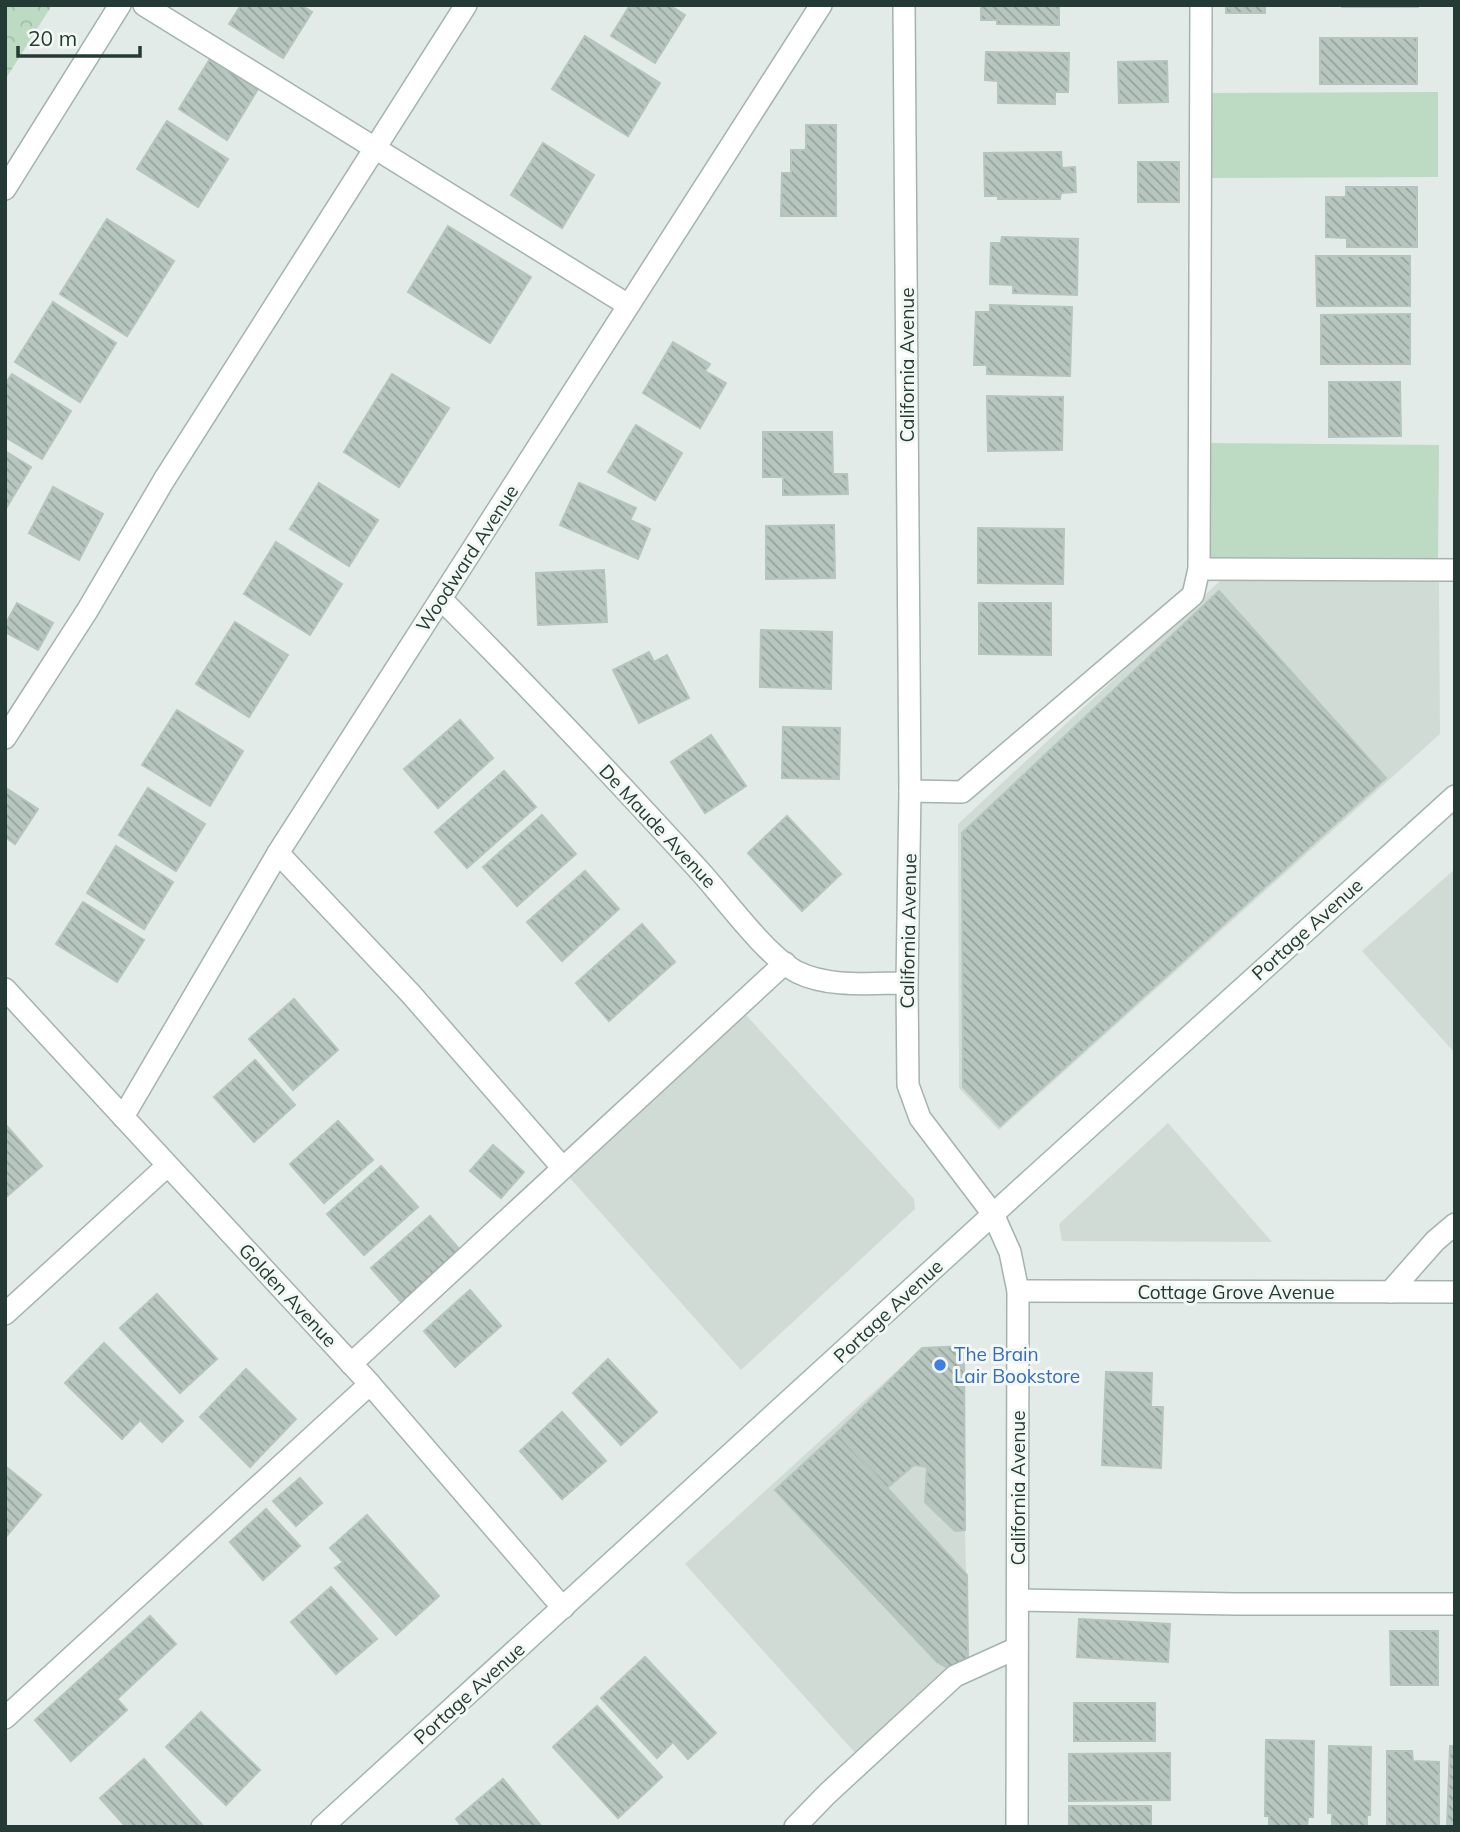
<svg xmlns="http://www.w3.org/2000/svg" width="1460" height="1832" font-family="Mulish,sans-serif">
<defs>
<pattern id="forest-crowns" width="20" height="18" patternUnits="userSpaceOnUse" patternTransform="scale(1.75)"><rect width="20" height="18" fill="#bddbc3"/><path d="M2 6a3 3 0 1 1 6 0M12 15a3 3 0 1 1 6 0" fill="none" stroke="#a2bda8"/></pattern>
<pattern id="building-back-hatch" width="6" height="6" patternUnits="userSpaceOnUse" patternTransform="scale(1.75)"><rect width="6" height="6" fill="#b8c6c0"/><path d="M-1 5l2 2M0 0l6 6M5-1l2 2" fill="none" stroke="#95a29d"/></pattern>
</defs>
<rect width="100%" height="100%" fill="#e2ebe7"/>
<g fill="#d1dbd6">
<path d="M1439 580 1440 734 999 1130 959 1088 958 824 1220 581Z"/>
<path d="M1455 869V1053L1362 951Z"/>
<path d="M746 1015 914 1199 915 1209 741 1370 569 1177Z"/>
<path d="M1168 1123 1272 1242 1062 1241 1059 1224Z"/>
<path d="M964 1346 965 1530 968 1657 857 1755 685 1564 922 1348Z"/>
</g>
<g fill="#bddbc3">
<path d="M1438 92V177L1208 178V93Z"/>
<path d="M1208 443 1439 445 1438 558 1207 557Z"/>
</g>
<path fill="url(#forest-crowns)" d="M5 5H52L5 80Z"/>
<g fill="url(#building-back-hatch)" stroke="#b5c5bd" stroke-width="2">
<path d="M241 5H301L312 12 283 58 229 24Z"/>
<path d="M630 5H669L685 15 655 63 611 36Z"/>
<path d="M981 5H1059V25L997 24V20H981Z"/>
<rect x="1226" y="5" width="39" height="8"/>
<rect x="1342" y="5" width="76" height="2"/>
<path d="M585 36 660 83 628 136 552 89Z"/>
<rect x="1320" y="38" width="97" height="46"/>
<path d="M986 52 1069 53 1068 92H1055V104L998 103V81L985 80Z"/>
<path d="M210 59 258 89 227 140 179 109Z"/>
<path d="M1167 61 1168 102 1119 103 1118 62Z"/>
<path d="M167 121 228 159 198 207 137 169Z"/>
<path d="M806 125H836V216H781L782 173H791V150H806Z"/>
<path d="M543 143 594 175 562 228 511 195Z"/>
<path d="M1061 152 1062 168 1075 167 1076 192 1061 193 1060 199H998V196H985L984 153Z"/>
<rect x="1138" y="162" width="41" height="40"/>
<path d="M1346 187H1417V247H1347V238L1326 237V197H1346Z"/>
<path d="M107 219 174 261 127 336 60 294Z"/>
<path d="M448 226 531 277 490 343 408 292Z"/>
<path d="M1002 237 1078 239 1077 295 1013 293V285L990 284 991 243H1001Z"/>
<path d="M1316 256H1410V306H1317Z"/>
<path d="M53 302 116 343 80 402 15 362Z"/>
<path d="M990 305 1072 307 1070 376 987 374V365H974L976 312H990Z"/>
<path d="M1410 314V364H1321V315Z"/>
<path d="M673 342 710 364 705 371 726 383 700 428 643 393Z"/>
<path d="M12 374 71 411 42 459 5 437V384Z"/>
<path d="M392 374 449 408 399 487 344 452Z"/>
<path d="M1329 382H1400L1401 436 1329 437Z"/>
<path d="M987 396 1063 397 1062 450 988 451Z"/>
<path d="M636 425 682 453 655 500 608 472Z"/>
<path d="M763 432H832L833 474H847L848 494 783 495V477H763Z"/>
<path d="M5 451 31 467 5 510Z"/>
<path d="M319 483 378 520 349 566 290 529Z"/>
<path d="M579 483 636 508 630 520 650 529 638 559 560 525Z"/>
<path d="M53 487 103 514 79 560 29 533Z"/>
<path d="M834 525 835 578 766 579V526Z"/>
<path d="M978 528 1064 529 1063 584 978 583Z"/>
<path d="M276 542 342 584 310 635 244 594Z"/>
<path d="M604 570 607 622 538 625 536 573Z"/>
<path d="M1219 591 1386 778 1000 1126 963 1087 962 833Z"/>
<path d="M17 603 53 623 38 650 5 632V625Z"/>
<path d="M979 603H1051V655L979 654Z"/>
<path d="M235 622 288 655 249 717 196 684Z"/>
<path d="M761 630 832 632 831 689 760 687Z"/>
<path d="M649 652 654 662 667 655 689 698 639 723 613 670Z"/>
<path d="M177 710 243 751 210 806 142 765Z"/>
<path d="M460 720 493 758 438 808 404 769Z"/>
<path d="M783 727 840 728 839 779 782 778Z"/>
<path d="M711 735 746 786 705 813 671 762Z"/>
<path d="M504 771 536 807 467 868 435 832Z"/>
<path d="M6 788 38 809 15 844 5 837Z"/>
<path d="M148 788 205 824 176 871 119 835Z"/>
<path d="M542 815 576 854 517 906 483 867Z"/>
<path d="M787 816 841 874 802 911 748 853Z"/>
<path d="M116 846 173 882 144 929 87 893Z"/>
<path d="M585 871 619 909 562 961 527 922Z"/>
<path d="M83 902 144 940 117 982 56 944Z"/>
<path d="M642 924 675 962 609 1021 576 983Z"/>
<path d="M294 999 338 1050 293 1090 249 1039Z"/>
<path d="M255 1060 295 1105 254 1142 214 1097Z"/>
<path d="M338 1121 373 1160 324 1203 290 1164Z"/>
<path d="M5 1124 42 1166 5 1198Z"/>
<path d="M493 1145 524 1172 501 1198 470 1171Z"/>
<path d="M381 1166 418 1207 364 1255 327 1214Z"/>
<path d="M430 1216 461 1251 402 1303 371 1268Z"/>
<path d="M470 1290 501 1326 455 1367 424 1331Z"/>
<path d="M157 1294 217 1359 180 1393 120 1328Z"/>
<path d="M104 1343 183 1421 162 1442 140 1420 122 1439 65 1383Z"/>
<path d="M964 1346 965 1530 955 1531 925 1502 927 1467 914 1465 887 1488 837 1433 922 1348Z"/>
<path d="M608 1359 657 1412 621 1445 573 1393Z"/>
<path d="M246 1369 296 1419 250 1467 200 1417Z"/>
<path d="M1106 1372 1152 1373 1151 1407H1163L1161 1468 1102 1465Z"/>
<path d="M562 1412 606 1461 562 1499 520 1451Z"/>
<path d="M837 1433 967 1575 968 1657 951 1670 937 1662 775 1490Z"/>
<path d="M5 1466 41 1495 5 1538Z"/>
<path d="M300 1478 322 1503 296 1526 273 1501Z"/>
<path d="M266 1509 300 1546 263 1580 230 1542Z"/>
<path d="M367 1515 439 1596 396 1635 335 1568 343 1562 330 1548Z"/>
<path d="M331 1587 377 1639 336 1674 291 1622Z"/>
<path d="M150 1616 176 1644 117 1699 127 1710 71 1761 35 1720Z"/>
<path d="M1079 1619 1170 1624 1168 1662 1077 1657Z"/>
<path d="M1390 1631H1438V1685H1391Z"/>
<path d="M645 1657 716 1733 688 1759 673 1742 657 1758 601 1698Z"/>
<rect x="1074" y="1703" width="81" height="38"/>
<path d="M597 1706 662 1777 618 1818 553 1747Z"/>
<path d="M201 1712 260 1770 226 1805 166 1747Z"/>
<path d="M1266 1740 1314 1741 1313 1817H1308L1307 1827H1269V1816H1265Z"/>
<path d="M1329 1746 1371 1747 1370 1815H1367V1827H1332V1813H1328Z"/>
<path d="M1450 1746H1455V1827H1447Z"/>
<path d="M1387 1751H1412L1413 1761 1439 1762V1827H1387Z"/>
<path d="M1170 1753V1800L1069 1801V1754Z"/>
<path d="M144 1759 204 1827H126L100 1798Z"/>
<path d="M503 1779 542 1827H462L456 1819Z"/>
<rect x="1069" y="1806" width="82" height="21"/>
</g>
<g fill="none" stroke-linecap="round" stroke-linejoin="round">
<defs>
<g id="lane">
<path d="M144 5 628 305"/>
<path d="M1199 569 1455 570"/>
<path d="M5 738 87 611 164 480 466 5"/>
<path d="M910 791 962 792 1193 595 1199 569 1201 5"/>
<path d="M278 853 410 993 562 1167"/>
<path d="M1390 1292 1435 1241 1455 1224"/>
<path d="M351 1364 785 963"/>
<path d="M1018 1600 1236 1604H1455"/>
<path d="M5 1718 370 1384"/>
<path d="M795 1827 827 1794 955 1676 1017 1648"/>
</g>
<g id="street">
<path d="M904 5 910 791 907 983 908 1085 920 1118 993 1214 1010 1252 1018 1291 1017 1827"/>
<path d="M5 189 120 5"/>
<path d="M441 599C529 687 614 777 698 869 724 897 765 955 797 972 829 988 872 983 907 983"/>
<path d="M5 989 370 1384 563 1608"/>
<path d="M123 1117 278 853 821 5"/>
<path d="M1018 1291 1455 1292"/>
<path d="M5 1314 167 1166"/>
</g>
<path id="secondary" d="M322 1827 1035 1176 1455 796"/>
</defs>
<use href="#lane" stroke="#a5b3ae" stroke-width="24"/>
<use href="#street" stroke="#a5b3ae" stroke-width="24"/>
<use href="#secondary" stroke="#a1b6ae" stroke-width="24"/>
<use href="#lane" stroke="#fff" stroke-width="21"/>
<use href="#street" stroke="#fff" stroke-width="21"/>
<use href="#secondary" stroke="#fff" stroke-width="21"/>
</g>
<circle fill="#3f7fe0" stroke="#f3f8f5" stroke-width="2.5" cx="940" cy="1365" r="7"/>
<g text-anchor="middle" stroke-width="6" stroke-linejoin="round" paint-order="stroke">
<g font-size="19" fill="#233b34" stroke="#f3f8f5">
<text transform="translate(907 365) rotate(-90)" y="7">California Avenue</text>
<text transform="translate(467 558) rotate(-57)" y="7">Woodward Avenue</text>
<text transform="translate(658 826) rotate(47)" y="7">De Maude Avenue</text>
<text transform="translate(1307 929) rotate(-42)" y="7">Portage Avenue</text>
<text transform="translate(908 931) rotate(-89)" y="7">California Avenue</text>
<text x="1236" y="1299">Cottage Grove Avenue</text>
<text transform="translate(288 1295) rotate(47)" y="7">Golden Avenue</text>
<text transform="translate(888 1311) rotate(-43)" y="7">Portage Avenue</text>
<text transform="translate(1018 1488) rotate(-90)" y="7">California Avenue</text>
<text transform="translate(469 1693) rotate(-42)" y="7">Portage Avenue</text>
</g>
<g font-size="19" fill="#366cbe" stroke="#f3f8f5" text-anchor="start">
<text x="954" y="1361">The Brain<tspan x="954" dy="22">Lair Bookstore</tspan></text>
</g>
</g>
<rect width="1460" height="1832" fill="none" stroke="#233b34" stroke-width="14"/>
<path d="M18 46v10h122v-10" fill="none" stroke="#233b34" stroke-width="3.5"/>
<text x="28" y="46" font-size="21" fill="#233b34" stroke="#f3f8f5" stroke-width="5" paint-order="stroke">20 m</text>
</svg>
